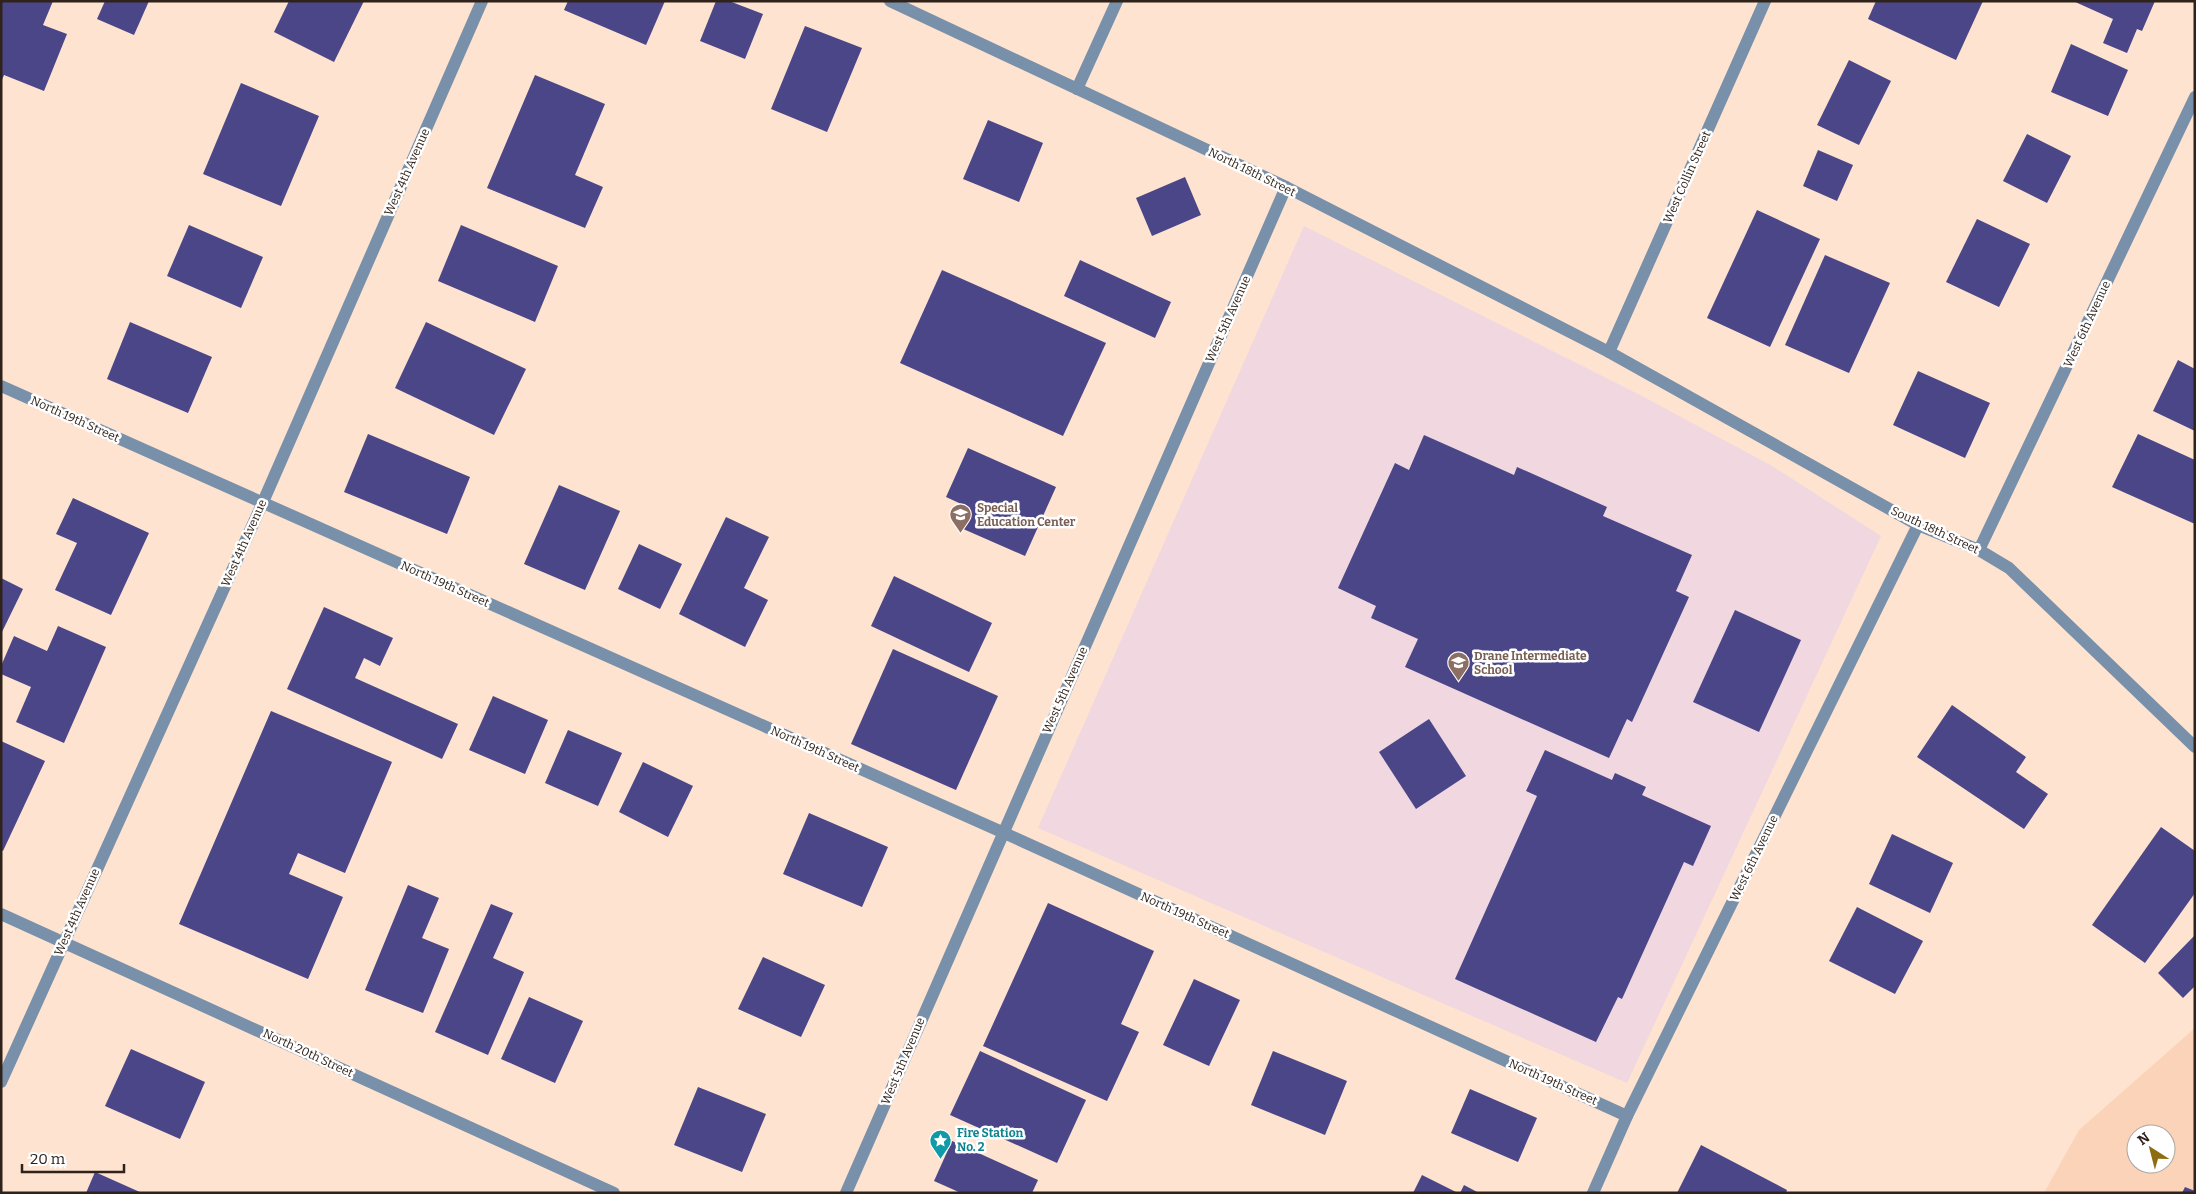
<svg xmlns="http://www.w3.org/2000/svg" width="2196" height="1194" font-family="Bitter,serif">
<rect width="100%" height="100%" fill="#fee3d1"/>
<path fill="#fbd3b8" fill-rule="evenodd" d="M2195 1028V1193H2044L2079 1130ZM2136 1134H2166V1164H2136Z"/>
<path fill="#f0d7e0" d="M1304 226 1642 396 1772 466 1881 536 1627 1083 1038 828Z"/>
<g fill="#4a4687">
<path d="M1 1H53L43 25 67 34 44 91 4 75 1 82Z"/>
<path d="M105 1H149L134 35 97 19Z"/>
<path d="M289 1H364L334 62 274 32Z"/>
<path d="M568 1H665L646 45 564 10Z"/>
<path d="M716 1H729L763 14 745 59 700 41Z"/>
<path d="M1876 1H1983L1956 60 1868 19Z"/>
<path d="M2073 1H2155L2142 31 2137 29 2127 53 2103 43 2113 19Z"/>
<path d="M805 26 862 48 827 132 771 109Z"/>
<path d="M2071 44 2128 70 2108 116 2051 92Z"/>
<path d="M1849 60 1891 81 1859 145 1817 125Z"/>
<path d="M535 75 605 104 575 175 603 187 585 228 487 188Z"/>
<path d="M241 83 319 116 281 206 203 174Z"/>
<path d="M988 120 1043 143 1019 202 963 179Z"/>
<path d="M2027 134 2071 156 2047 203 2003 181Z"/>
<path d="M1818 150 1853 165 1837 201 1803 186Z"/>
<path d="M1185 177 1201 215 1152 236 1136 198Z"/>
<path d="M1757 210 1820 239 1770 347 1707 318Z"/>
<path d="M1977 219 2030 244 1999 307 1946 282Z"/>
<path d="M189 225 263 257 241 308 167 276Z"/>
<path d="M461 225 558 266 535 322 438 281Z"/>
<path d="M1825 255 1890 283 1849 373 1785 345Z"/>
<path d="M1080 260 1171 302 1155 338 1064 296Z"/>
<path d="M942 270 1106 343 1063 436 900 363Z"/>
<path d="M130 322 212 357 188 413 107 379Z"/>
<path d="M426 322 526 369 494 435 395 388Z"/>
<path d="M2178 360 2195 369V431L2153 411Z"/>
<path d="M1918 371 1990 403 1965 458 1893 425Z"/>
<path d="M368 434 470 477 447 534 344 492Z"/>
<path d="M2138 434 2195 460V524L2112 487Z"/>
<path d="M1424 435 1514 475 1517 467 1607 507 1603 516 1692 555 1676 591 1689 597 1632 722 1627 719 1609 758 1405 667 1418 639 1371 618 1376 606 1338 588 1395 463 1409 470Z"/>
<path d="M968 448 1056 487 1025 556 961 528 970 508 946 497Z"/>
<path d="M559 485 620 511 585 590 524 564Z"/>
<path d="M73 498 149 533 111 615 55 590 77 543 56 534Z"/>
<path d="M726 517 769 537 744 588 768 600 745 647 679 614Z"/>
<path d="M639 544 682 564 660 609 618 589Z"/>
<path d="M894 576 992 623 969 672 871 626Z"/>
<path d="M1 578 23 589 1 634Z"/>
<path d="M324 607 393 638 380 666 364 658 355 678 458 724 442 759 287 689Z"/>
<path d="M1735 610 1801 640 1759 732 1693 702Z"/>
<path d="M58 626 106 647 64 743 16 722 31 687 1 674V666L14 636 47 651Z"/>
<path d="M893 649 998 696 956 790 851 744Z"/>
<path d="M493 696 548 720 525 774 469 750Z"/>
<path d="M1952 705 2026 757 2016 772 2048 794 2024 829 1917 757Z"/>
<path d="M271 711 392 762 345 873 298 853 289 874 343 897 308 979 179 924Z"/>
<path d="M1429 719 1466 776 1416 809 1379 752Z"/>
<path d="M568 730 622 753 598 806 545 783Z"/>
<path d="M1 741 45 761 3 851 1 850Z"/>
<path d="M1545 750 1612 780 1615 773 1646 787 1642 795 1711 826 1693 866 1684 862 1622 999 1618 997 1596 1042 1455 979 1537 796 1526 791Z"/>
<path d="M643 762 693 786 668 837 619 812Z"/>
<path d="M809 813 888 847 862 907 783 874Z"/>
<path d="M2161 827 2195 851V893L2145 963 2092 925Z"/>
<path d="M1892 834 1953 863 1930 913 1869 884Z"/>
<path d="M408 885 439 898 422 938 449 949 423 1013 365 990Z"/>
<path d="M1048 903 1154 951 1121 1024 1139 1032 1107 1101 983 1046Z"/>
<path d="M491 904 513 913 493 958 524 972 488 1055 435 1032Z"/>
<path d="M1857 907 1923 941 1895 994 1829 961Z"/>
<path d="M2195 935V986L2183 998 2158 973Z"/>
<path d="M763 957 825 985 801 1037 738 1009Z"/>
<path d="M1194 979 1240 1000 1209 1066 1163 1045Z"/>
<path d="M529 997 583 1021 555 1083 501 1059Z"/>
<path d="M131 1049 205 1082 180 1139 105 1106Z"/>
<path d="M980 1051 1086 1100 1057 1163 950 1115Z"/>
<path d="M1273 1051 1347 1081 1325 1135 1251 1105Z"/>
<path d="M698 1087 766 1114 742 1172 674 1145Z"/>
<path d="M1470 1089 1537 1118 1518 1162 1451 1133Z"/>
<path d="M952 1141 1038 1180 1032 1193H961L934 1181Z"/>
<path d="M1701 1145 1787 1190 1786 1193H1677Z"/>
<path d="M95 1172 142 1193H86Z"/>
<path d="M1422 1175 1458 1193H1413Z"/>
<path d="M1464 1185 1479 1193H1460Z"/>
<path d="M2185 1187 2195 1191V1193H2182Z"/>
</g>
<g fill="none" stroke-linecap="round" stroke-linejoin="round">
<g stroke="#7890a9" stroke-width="12">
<path d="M890 1 1286 187 1609 352 1918 525 1979 550 2009 568 2195 747"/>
<path d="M1077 89 1117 1"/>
<path d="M1609 352 1765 1"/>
<path d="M1 386 1002 832 1627 1116"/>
<path d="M1979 550 2195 97"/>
<path d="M1 914 614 1193"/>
<path d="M1 1082 263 502 482 1"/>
<path d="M846 1193 1286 187"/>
<path d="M1593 1193 1627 1116 1918 525"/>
</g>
</g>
<defs>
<symbol id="school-pin" viewBox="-11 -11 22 30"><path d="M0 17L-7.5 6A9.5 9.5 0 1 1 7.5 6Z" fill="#8d6e63" stroke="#fff"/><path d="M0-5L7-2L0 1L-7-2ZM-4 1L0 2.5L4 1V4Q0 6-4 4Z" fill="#fff"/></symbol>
<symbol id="sight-pin" viewBox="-11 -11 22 30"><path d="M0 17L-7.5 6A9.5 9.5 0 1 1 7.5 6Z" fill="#0f9aa8" stroke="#fff"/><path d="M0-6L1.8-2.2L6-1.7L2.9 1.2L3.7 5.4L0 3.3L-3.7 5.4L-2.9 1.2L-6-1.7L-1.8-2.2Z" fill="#fff"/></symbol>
</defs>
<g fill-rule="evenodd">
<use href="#school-pin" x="948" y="502" width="25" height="34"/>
<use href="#school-pin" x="1446" y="650" width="25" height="34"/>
<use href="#sight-pin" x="928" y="1128" width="25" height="34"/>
</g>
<g text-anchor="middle" stroke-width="5" stroke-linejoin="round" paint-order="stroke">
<g font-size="12" fill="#2f221a" stroke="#fff">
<text transform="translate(407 172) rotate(-66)" y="4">West 4th Avenue</text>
<text transform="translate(1252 172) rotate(26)" y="4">North 18th Street</text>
<text transform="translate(1687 177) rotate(-66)" y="4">West Collin Street</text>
<text transform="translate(1228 319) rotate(-66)" y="4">West 5th Avenue</text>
<text transform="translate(2087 324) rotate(-65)" y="4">West 6th Avenue</text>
<text transform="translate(75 419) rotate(24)" y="4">North 19th Street</text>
<text transform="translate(1935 530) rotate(25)" y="4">South 18th Street</text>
<text transform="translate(244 543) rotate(-66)" y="4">West 4th Avenue</text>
<text transform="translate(445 584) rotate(24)" y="4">North 19th Street</text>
<text transform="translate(1065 690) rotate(-66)" y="4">West 5th Avenue</text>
<text transform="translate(815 749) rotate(24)" y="4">North 19th Street</text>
<text transform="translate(1754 858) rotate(-64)" y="4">West 6th Avenue</text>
<text transform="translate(77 912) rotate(-66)" y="4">West 4th Avenue</text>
<text transform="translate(1185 915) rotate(24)" y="4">North 19th Street</text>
<text transform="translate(308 1053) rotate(25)" y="4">North 20th Street</text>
<text transform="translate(903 1061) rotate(-67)" y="4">West 5th Avenue</text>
<text transform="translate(1553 1082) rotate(24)" y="4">North 19th Street</text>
</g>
<g font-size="12" font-weight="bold" fill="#785e54" stroke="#fff" text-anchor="start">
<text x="977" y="512">Special<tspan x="977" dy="14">Education Center</tspan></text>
<text x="1474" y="660">Drane Intermediate<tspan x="1474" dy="14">School</tspan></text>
</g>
<g font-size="12" font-weight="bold" fill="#0d838f" stroke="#fff" text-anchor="start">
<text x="957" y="1137">Fire Station<tspan x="957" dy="14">No. 2</tspan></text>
</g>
</g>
<rect width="2196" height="1194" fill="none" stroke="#2f221a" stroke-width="5"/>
<g transform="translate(2151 1149) rotate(324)"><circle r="24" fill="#ffffff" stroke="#aca7a3"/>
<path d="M0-4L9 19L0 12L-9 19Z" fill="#8e6d11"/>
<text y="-8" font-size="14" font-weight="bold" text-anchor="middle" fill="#2f221a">N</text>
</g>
<path d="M22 1164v8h102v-8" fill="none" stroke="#2f221a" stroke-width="2.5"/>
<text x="30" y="1164" font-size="15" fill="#2f221a" stroke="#ffffff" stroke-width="4" paint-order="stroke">20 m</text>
</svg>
